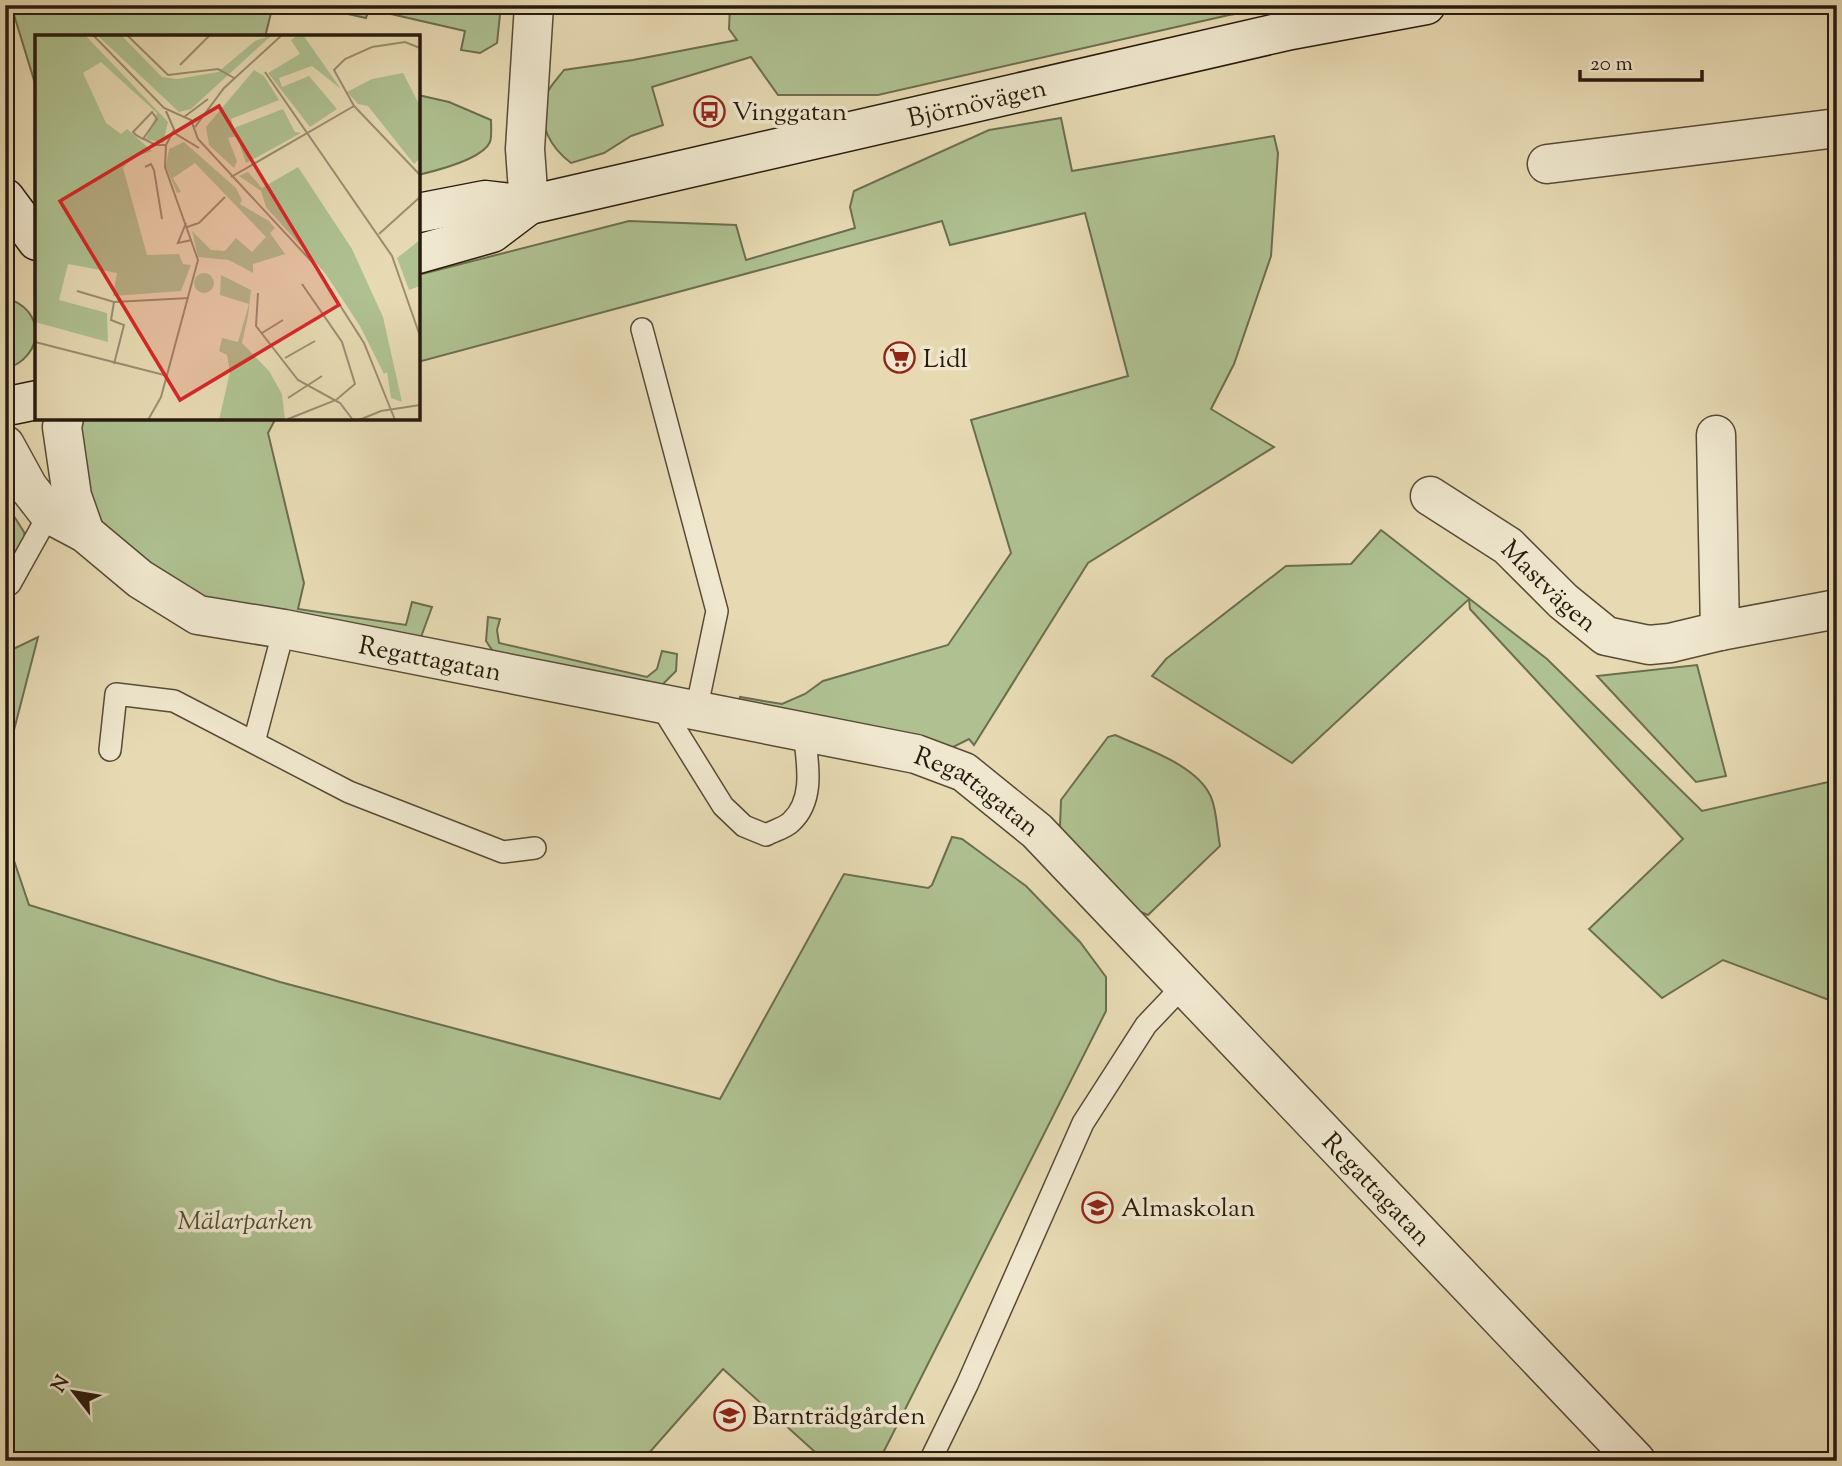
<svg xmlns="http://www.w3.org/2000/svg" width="1842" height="1466" font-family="'Sorts Mill Goudy',serif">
<rect width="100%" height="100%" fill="#e7dab3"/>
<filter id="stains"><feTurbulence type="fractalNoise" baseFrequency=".00286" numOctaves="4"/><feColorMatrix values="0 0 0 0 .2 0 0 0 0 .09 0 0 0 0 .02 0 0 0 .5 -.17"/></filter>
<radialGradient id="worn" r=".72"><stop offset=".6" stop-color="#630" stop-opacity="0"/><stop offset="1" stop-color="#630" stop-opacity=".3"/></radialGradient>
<g fill="#afc191" stroke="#6c6e4f" stroke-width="2">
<path d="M11 5H273L265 37H37V90Z"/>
<path d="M308 5H501L497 43 480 53 461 50 465 31 369 9 366 18Z"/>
<path d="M730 5H1289L1229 15 878 95H778L751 57 652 87 663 125 631 136 604 153 571 163C551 148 537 124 545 98 547 89 558 78 564 70L633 60 737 40 729 29Z"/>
<path d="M418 95 449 102 491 120C491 126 492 137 490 142 482 160 435 171 418 175Z"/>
<path d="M1061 118 1072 171 1274 136 1278 153 1271 256 1234 364 1211 409 1274 447 1088 563 974 745 969 739 939 754 736 709 740 697 782 704 805 694 823 681 948 645 1011 553 971 420 1128 376 1085 213 950 245 942 221 418 362V275L629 221 736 225 746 260 855 228 850 207 854 191 989 130Z"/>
<path d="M5 298C47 308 45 358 5 369Z"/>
<path d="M78 418H276L268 433 304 583 298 609 406 625 412 602 432 607 421 637 202 609 90 514Z"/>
<path d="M5 502 24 532 29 564 5 588Z"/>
<path d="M1381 530 1547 659 1702 811 1837 780V1003L1723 960 1662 998 1589 929 1683 839 1470 609 1469 599 1292 763 1152 676 1166 659 1286 566 1351 564Z"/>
<path d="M488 617 500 619 497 630 499 643 647 677 657 669 662 651 677 654 676 671 658 689 499 660 486 641Z"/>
<path d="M38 637 5 765V653Z"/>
<path d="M1697 665 1726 776 1696 782 1597 676Z"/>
<path d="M1115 735C1146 749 1197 765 1211 797 1217 811 1217 831 1220 846L1148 915 1119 903 1080 866 1060 827 1061 800 1108 737Z"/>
<path d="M5 834 29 905 280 982 720 1099 844 874 928 888 932 885 952 837 962 839 1026 886 1080 942 1106 977V1011L879 1461H825L723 1369 642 1461H5Z"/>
</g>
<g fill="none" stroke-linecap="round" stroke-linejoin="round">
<defs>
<g id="lane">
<path d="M642 329 717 611 696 711"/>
<path d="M5 587 10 584 49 514"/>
<path d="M659 703 723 806 744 826 766 835C773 831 785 828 791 822 816 799 807 761 804 731"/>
<path d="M254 742 284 629"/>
<path d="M110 750 116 694 174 701 349 792 503 852 535 848"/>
<path d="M930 1461 967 1385 1083 1123 1146 1025 1184 985"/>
</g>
<g id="street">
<path d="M1547 164 1837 128"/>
<path d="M529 205 525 149 534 5"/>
<path d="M64 418 62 427 72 496 85 533"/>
<path d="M1716 435 1720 631"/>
<path id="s1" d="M5 445 28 487 49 514 85 533 140 579 198 615 284 629 916 754 964 772 1037 831 1636 1461"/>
<path id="s2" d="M1430 496 1508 546 1563 601 1606 636 1649 645 1670 643 1720 631 1837 609"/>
</g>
<g id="secondary">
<path d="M5 198 37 241"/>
<path id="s3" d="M418 213 485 200 529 205 1291 30 1426 5"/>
<path d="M418 254 492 233 529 205"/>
<path d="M5 404 13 405 37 400"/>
</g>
</defs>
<use href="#lane" stroke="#584b36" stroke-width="24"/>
<use href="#street" stroke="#584b36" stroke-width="41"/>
<use href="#secondary" stroke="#281b0d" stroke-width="41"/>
<use href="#lane" stroke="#efe7ce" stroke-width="21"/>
<use href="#street" stroke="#efe7ce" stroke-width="38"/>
<use href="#secondary" stroke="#efe7ce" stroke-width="38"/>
</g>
<defs>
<symbol id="bus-ring" viewBox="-11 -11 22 22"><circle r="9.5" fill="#efe7ce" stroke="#8f2418" stroke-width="1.5"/><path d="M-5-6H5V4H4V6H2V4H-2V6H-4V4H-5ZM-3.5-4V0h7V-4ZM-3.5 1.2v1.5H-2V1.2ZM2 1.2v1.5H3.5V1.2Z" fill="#8f2418"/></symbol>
<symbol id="supermarket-ring" viewBox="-11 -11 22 22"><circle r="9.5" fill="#efe7ce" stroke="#8f2418" stroke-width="1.5"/><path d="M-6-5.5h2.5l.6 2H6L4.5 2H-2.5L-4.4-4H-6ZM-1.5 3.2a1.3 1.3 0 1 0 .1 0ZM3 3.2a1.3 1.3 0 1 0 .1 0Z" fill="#8f2418"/></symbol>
<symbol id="school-ring" viewBox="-11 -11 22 22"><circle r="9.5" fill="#efe7ce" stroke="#8f2418" stroke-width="1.5"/><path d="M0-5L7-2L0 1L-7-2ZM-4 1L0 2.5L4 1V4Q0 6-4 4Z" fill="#8f2418"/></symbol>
</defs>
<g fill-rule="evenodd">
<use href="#bus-ring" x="692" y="94" width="35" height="35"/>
<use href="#supermarket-ring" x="882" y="340" width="35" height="35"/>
<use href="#school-ring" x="1080" y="1190" width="35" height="35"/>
<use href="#school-ring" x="712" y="1398" width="35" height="35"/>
</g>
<g text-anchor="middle" stroke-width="7" stroke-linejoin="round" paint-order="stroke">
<g font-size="26" fill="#281b0d" stroke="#efe7ce">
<text dy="9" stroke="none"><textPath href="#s3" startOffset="572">Björnövägen</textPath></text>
<text dy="9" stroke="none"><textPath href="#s2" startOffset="150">Mastvägen</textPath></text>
<text dy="9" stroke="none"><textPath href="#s1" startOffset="499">Regattagatan</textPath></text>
<text dy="9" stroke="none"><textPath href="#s1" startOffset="1066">Regattagatan</textPath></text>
<text dy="9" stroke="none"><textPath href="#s1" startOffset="1633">Regattagatan</textPath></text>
</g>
<g font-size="26" fill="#281b0d" stroke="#efe7ce" text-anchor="start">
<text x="732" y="120">Vinggatan</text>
<text x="923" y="367">Lidl</text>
<text x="1121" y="1216">Almaskolan</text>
<text x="752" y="1424">Barnträdgården</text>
</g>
<g font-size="26" font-style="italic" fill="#504d35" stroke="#efe7ce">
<text x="245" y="1229">Mälarparken</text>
</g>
</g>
<g transform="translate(35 35)">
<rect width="385" height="385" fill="#e7dab3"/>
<path d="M0 0H50L133 87 128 108 111 104 122 78 66 27 48 38 71 88 86 99 92 94 117 116 97 123 88 133 112 220 144 219 148 229 156 230 146 256 78 261 82 238 33 229 24 265 72 278 73 307 0 287ZM62 0H86L127 42 142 44 183 37 220 6 237 0 156 74 144 77ZM263 0H268L306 54 277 31 244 43 247 52 274 41 302 74 275 92 233 38 265 19 256 5ZM219 35 229 41 244 65 196 84 199 93 248 74 260 97 266 98 211 128 202 101 193 103 202 126 199 133 174 110 171 92ZM368 38 385 71V123L379 129 333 71 323 69 312 57 337 44ZM149 107 201 153 207 165 205 169 234 186 240 193 235 198 250 219 218 229V238L194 225 163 222 157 196 176 215 190 216 201 203 217 217 231 202 160 128 138 143 146 157 142 158 131 132 134 114ZM263 132 317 214 348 282 367 367 356 363 352 337 349 339 325 291 290 238 231 172 226 156 204 141 213 137 227 153ZM385 205V251L374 255 362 223ZM159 248a10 10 0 1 1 20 0a10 10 0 1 1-20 0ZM186 240 216 255 213 281 207 308 234 336 247 359 250 385H184L195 337 192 320 184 316 187 303 203 307 214 269 185 260Z" fill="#afc191"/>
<path fill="none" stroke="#9b8e71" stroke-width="2" d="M58 0 129 73 156 85 163 104 278 228 329 308 360 385M92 0 133 40 183 34 199 43M385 13 370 7 337 12 310 24 299 35 319 71 385 140M145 30 175 0M230 37 357 221 385 301M131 76 141 99 164 113M149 82 173 64M160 92 189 53 247 0M108 104 122 84 117 77 98 97 101 100 108 104H109L121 110H131M110 132 116 129 119 135 127 184M196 142 319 71M151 188 143 208 157 205M152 192 164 188 190 162M344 199 385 162M42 256 79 267 154 263M223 258 221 291 263 345 305 368 318 385M79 267 76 285 89 290 79 329M227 298 248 285M0 307 133 341M250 323 280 306M253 363 287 341M253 384 301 365 320 349 307 307 267 249M113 385 126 362 163 225 130 132 131 110 139 95M324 385 346 376 385 370"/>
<path fill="#d62828" fill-opacity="0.15" stroke="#d62828" stroke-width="3.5" d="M184 71 304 270 145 365 25 166Z"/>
<rect width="385" height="385" fill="none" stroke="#281b0d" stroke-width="3.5"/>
</g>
<rect width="1842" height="1466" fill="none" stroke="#e7dab3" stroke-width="28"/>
<rect x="7" y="7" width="1828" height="1452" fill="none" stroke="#281b0d" stroke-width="3.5"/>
<rect x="14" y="14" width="1814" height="1438" fill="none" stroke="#281b0d" stroke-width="2"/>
<g transform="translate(74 1392) rotate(301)" stroke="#efe7ce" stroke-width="5" paint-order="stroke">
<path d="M0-5L12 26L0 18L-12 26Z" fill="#281b0d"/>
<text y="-10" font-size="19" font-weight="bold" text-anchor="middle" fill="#281b0d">N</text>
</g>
<path d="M1580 70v10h122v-10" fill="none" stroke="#281b0d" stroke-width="3.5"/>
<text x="1590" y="70" font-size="21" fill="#281b0d" stroke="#efe7ce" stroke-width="5" paint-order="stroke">20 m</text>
<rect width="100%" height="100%" filter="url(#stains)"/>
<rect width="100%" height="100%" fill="url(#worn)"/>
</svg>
